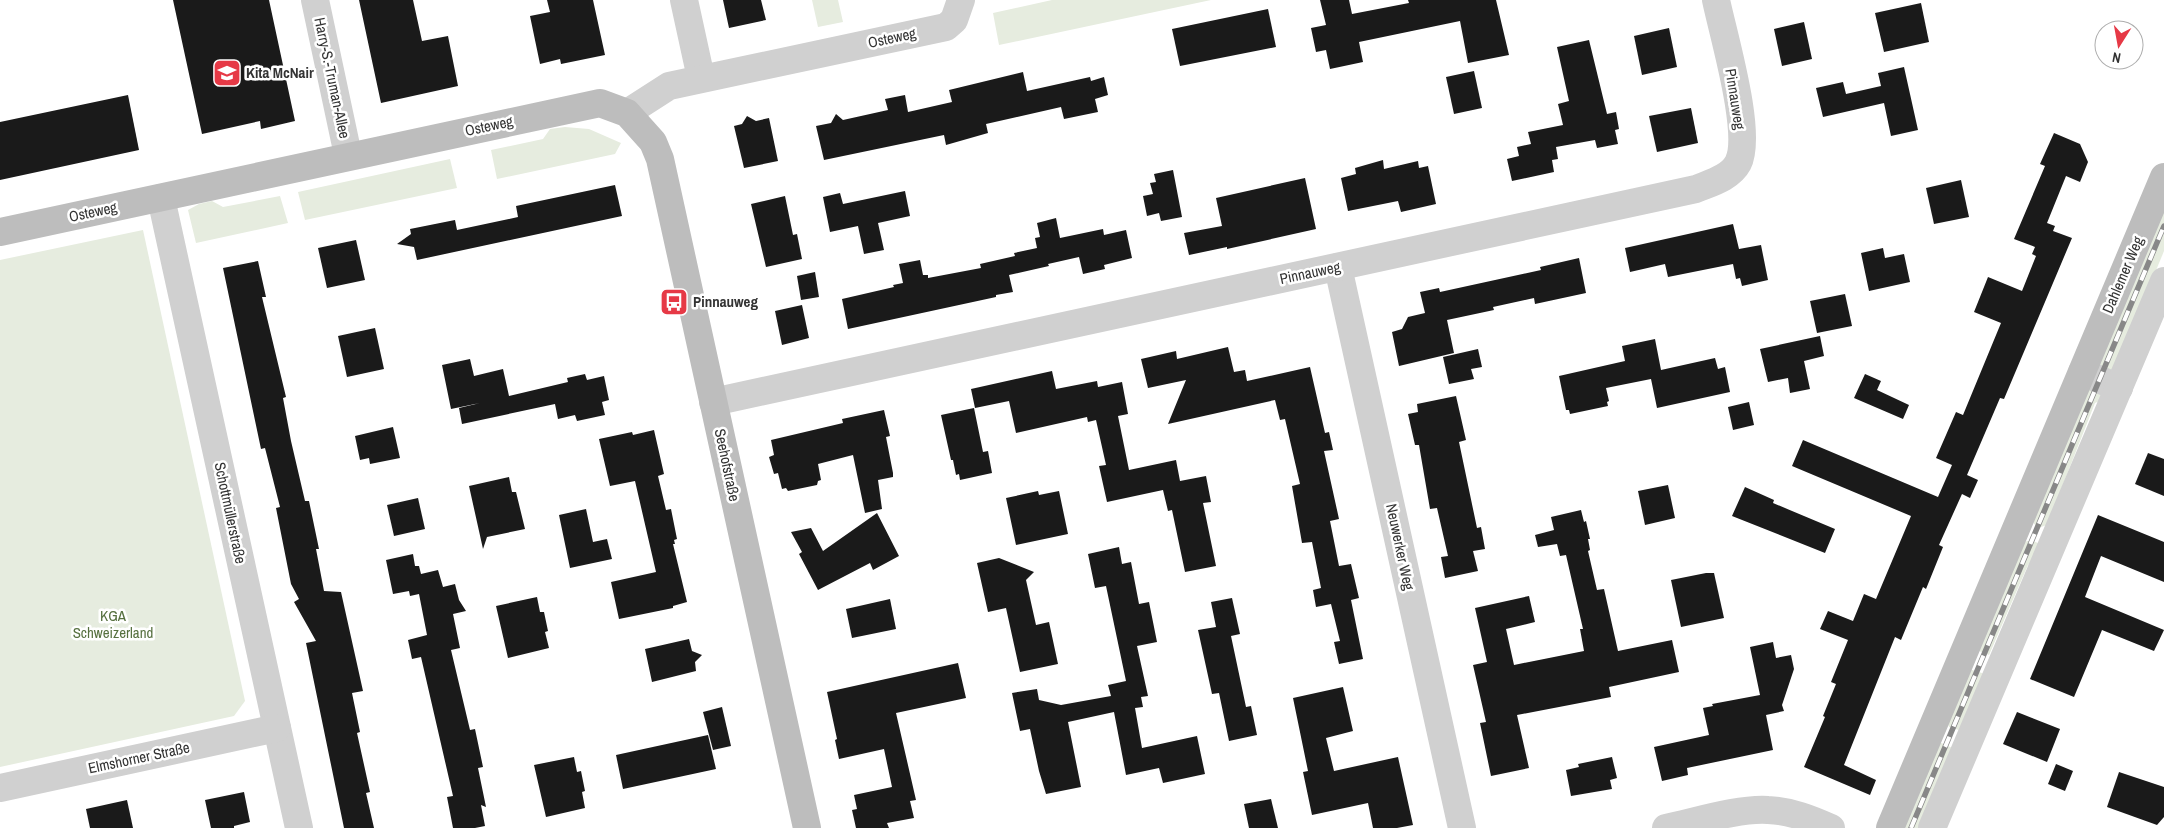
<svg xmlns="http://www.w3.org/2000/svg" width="2164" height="828" font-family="'Archivo Narrow',sans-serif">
<rect width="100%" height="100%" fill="#fff"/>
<g fill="#e6ecdf">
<path d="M812 0H838L843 22 818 27Z"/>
<path d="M1052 0H1211L999 45 993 13Z"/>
<path d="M565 127 589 129 621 143 615 154 497 179 491 150 543 139 550 129Z"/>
<path d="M450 159 457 188 305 220 298 192Z"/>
<path d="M280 196 288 223 196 243 188 210 199 204 212 201 223 207Z"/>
<path d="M2164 206V251L2115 370 2099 371V361Z"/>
<path d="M143 230 245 701 234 716 0 767V260Z"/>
<path d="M2091 389 2105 393 2104 399 2095 403 2047 525 2041 527 2034 524 2033 517 2086 390Z"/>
<path d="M2027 541H2033L2038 543 2036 559 2028 565 1989 655 1979 651 2022 544Z"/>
<path d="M1969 669 1985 674 1962 731 1949 727 1947 722Z"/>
<path d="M1939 742 1957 750 1919 828H1902Z"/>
</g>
<g fill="#1a1a1a">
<path d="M173 0H269L295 121 261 129 260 121 202 134Z"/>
<path d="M359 0H413L422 41 448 36 458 86 381 103Z"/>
<path d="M547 0H593L605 55 561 64 560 59 540 64 530 16 550 12Z"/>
<path d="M723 0H761L766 20 729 28Z"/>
<path d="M1320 0H1349L1352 14 1409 3 1408 0H1496L1509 55 1468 63 1460 21 1359 42 1363 62 1330 69 1326 50 1316 52 1311 28 1326 25Z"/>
<path d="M1921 3 1929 42 1884 52 1875 13Z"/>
<path d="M1268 9 1276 47 1180 66 1172 29Z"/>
<path d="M1804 22 1812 59 1782 66 1774 29Z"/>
<path d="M1669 28 1677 67 1642 75 1634 36Z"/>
<path d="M1589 40 1607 114 1616 112 1619 129 1615 130 1618 144 1597 148 1595 140 1556 147 1558 159 1552 160 1554 172 1512 181 1507 159 1519 156 1517 147 1531 144 1528 132 1563 125 1558 104 1569 101 1557 47Z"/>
<path d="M1904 67 1918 130 1891 136 1884 103 1823 117 1816 88 1843 82 1846 94 1881 86 1878 73Z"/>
<path d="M1474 71 1482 108 1454 114 1446 77Z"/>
<path d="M1023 72 1027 91 1090 77 1091 81 1104 77 1108 95 1095 99 1098 112 1064 119 1061 107 986 124 988 133 946 145 944 135 824 160 816 126 831 123 836 114 843 120 888 110 885 99 905 95 908 112 952 102 949 90Z"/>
<path d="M128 95 139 150 0 180V122Z"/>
<path d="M1691 108 1698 143 1657 152 1649 116Z"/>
<path d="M747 116 756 121 769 118 778 161 744 168 734 126 742 124Z"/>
<path d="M2054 133 2080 144 2088 162 2080 182 2066 176 2047 223 2055 226 2053 231 2072 238 2004 399 2000 398 1967 475 1978 480 1970 498 1962 494 1939 545 1943 547 1926 589 1923 587 1901 640 1895 637 1844 765 1876 780 1870 795 1804 767 1825 717 1823 716 1836 684 1831 682 1848 640 1820 629 1828 611 1853 621 1864 594 1876 599 1911 516 1792 466 1803 440 1938 497 1952 465 1936 458 1956 412 1963 415 2001 323 1974 312 1988 277 2022 291 2036 256 2032 254 2035 247 2014 239 2045 166 2040 164Z"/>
<path d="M1383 160 1384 169 1418 161 1419 168 1428 166 1436 204 1401 212 1398 201 1348 211 1341 178 1356 174 1355 168Z"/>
<path d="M1173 170 1182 217 1161 221 1159 213 1147 216 1143 196 1153 194 1150 183 1156 182 1154 174Z"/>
<path d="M1305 178 1316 229 1227 249V247L1189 255 1184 233 1222 226 1216 198Z"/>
<path d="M1961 180 1969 217 1934 224 1926 188Z"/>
<path d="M615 185 622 216 417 260 414 247 397 244 411 234 410 229 455 220 457 230 518 217 516 206Z"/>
<path d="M905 191 910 216 878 223 884 250 864 254 858 226 830 232 823 197 840 193 843 204Z"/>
<path d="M785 196 793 235 797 234 802 259 766 267 751 204Z"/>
<path d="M1056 218 1060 238 1103 229 1104 235 1126 230 1132 258 1104 265 1105 269 1083 274 1079 257 1048 264 1049 266 1009 275 1013 292 996 295V297L848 329 842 299 894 287 893 285 903 283 899 264 920 260 923 275H928V278L981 268 980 264 1015 256 1014 253 1037 248 1035 238 1040 237 1037 223Z"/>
<path d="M1733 224 1739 249 1761 245 1768 280 1742 286 1740 278 1736 279 1733 264 1668 277 1665 264 1630 272 1625 248Z"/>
<path d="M356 240 365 280 327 288 318 248Z"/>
<path d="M1883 248 1885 258 1904 254 1910 282 1869 291 1861 253Z"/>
<path d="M1579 258 1586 293 1535 304 1534 298 1493 307 1494 310 1447 320 1454 353 1399 366 1392 332 1402 329 1408 317 1425 313 1420 292 1439 288 1440 292 1541 270 1540 267Z"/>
<path d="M258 261 266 297H262L286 397 283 398 291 441 305 501H309L319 549H316L324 591 341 592 363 691 352 693 360 732 357 733 370 792 366 793 374 828H344L306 643 316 641 294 602 299 599 291 584 276 508 280 507 265 448 261 449 223 268Z"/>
<path d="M815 272 819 297 801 300 797 276Z"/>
<path d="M1845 294 1852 326 1817 333 1810 301Z"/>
<path d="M802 305 809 338 782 345 775 311Z"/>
<path d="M375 328 384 369 347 377 338 336Z"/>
<path d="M1820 336 1824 356 1804 361 1810 389 1790 393 1788 378 1768 382 1760 349Z"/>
<path d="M1655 339 1661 370 1715 358 1718 369 1725 367 1730 392 1657 408 1651 379 1606 388 1609 401 1607 402 1608 406 1570 414 1569 410H1566L1559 376 1625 361 1622 346Z"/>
<path d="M1228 347 1234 372 1245 370 1247 381 1310 367 1325 433 1329 432 1333 450 1324 451 1339 519 1330 521 1339 566 1351 564 1359 598 1351 600 1363 659 1339 664 1334 642 1340 641 1331 604 1316 607 1313 590 1321 588 1312 542 1302 543 1292 486 1300 484 1285 419 1280 420 1275 400 1168 424 1186 380 1148 388 1141 359 1176 351 1177 359Z"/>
<path d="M1478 349 1482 367 1471 369 1474 379 1449 384 1443 357Z"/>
<path d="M470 359 474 376 503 369 509 396 568 382 567 378 585 374 587 380 604 376 609 400 602 402 605 415 577 421 575 415 558 419 555 404 462 424 459 408 480 403 451 409 442 365Z"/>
<path d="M1052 371 1056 389 1097 381 1098 387 1122 382 1128 414 1118 416 1129 470 1176 460 1180 481 1206 476 1211 502 1203 503 1216 566 1185 572 1172 510 1168 511 1163 490 1107 502 1099 466 1106 465 1096 420 1088 422 1087 417 1016 433 1009 401 975 408 971 389Z"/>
<path d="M1865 374 1881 381 1877 390 1909 405 1903 419 1854 398Z"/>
<path d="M1456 396 1466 440 1459 442 1477 528 1481 527 1485 549 1473 551 1478 571 1445 578 1441 557 1448 556 1437 508 1430 509 1419 445H1415L1408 414 1418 412 1417 404Z"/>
<path d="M1749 402 1754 425 1733 430 1728 407Z"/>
<path d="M974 408 983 452 988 451 992 473 960 480 959 474 956 475 953 460H951L941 415Z"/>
<path d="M884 410 890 436 886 437 893 473V477L878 480 882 509 865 513 853 455 818 464 821 480 818 481 817 485 788 491 786 488 782 489 778 473 774 474 769 457 774 455 771 440 843 423 842 419Z"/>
<path d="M393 427 400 458 370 464 369 458 360 460 355 436Z"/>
<path d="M654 430 664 474 658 476 666 510 671 509 677 539 674 540 675 544H673L687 602 673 606V608L619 619 611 582 656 572 635 481 610 486 599 439 632 432 633 435Z"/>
<path d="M2148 453 2164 459V496L2135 484Z"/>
<path d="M509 477 512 492H516L525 529 487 537 483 549 469 486Z"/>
<path d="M1668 485 1675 518 1645 525 1638 491Z"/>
<path d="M1745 487 1774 500 1773 503 1835 529 1825 553 1732 516Z"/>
<path d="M1038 491 1039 495 1059 491 1068 534 1016 545 1006 498Z"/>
<path d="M418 498 425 529 394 536 387 505Z"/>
<path d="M586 509 593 542 607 539 612 559 570 568 559 515Z"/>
<path d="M1581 510 1584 522 1586 521 1590 539H1588L1590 550 1588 551 1597 590 1604 589 1618 651 1672 640 1679 672 1609 687 1611 697 1517 715 1529 768 1491 776 1480 723 1486 722 1473 665 1487 662 1475 608 1529 596 1535 622 1506 629 1514 665 1584 651 1580 629H1583L1566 555 1560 556 1557 544 1538 547 1535 535 1554 530 1551 517Z"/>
<path d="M877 513 899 556 873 570 870 563 818 590 799 554 802 552 791 532 811 528 823 551Z"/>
<path d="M2098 515 2164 542V582L2101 556 2085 597 2164 630 2154 651 2102 630 2074 697 2030 679Z"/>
<path d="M1119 547 1122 564 1131 562 1139 604 1149 602 1157 642 1137 646 1148 696 1141 697 1143 707 1135 708 1142 748 1197 736 1205 774 1163 783 1159 768 1126 775 1114 712 1068 722 1081 787 1046 794 1039 771 1030 729 1020 731 1012 693 1037 689 1039 700 1061 705 1111 696 1108 685 1126 681 1106 586 1095 588 1088 554Z"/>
<path d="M413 554 415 566H419L421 574 438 570 443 587 455 584 459 600 466 611 453 614 460 648 451 650 470 730 475 729 483 767 478 768 486 807 481 805 485 826 475 828H453L447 797 453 796 421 657 412 659 408 640 427 635 419 594 410 596 409 591 393 594 386 560Z"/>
<path d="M999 558 1034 572 1026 580 1036 625 1049 622 1058 664 1020 672 1006 608 988 612 977 563Z"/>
<path d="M1706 573H1714L1724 618 1681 627 1671 580Z"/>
<path d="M537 597 540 612H544L548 631 545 632 549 648 508 658 496 606Z"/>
<path d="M1232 598 1240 634 1231 636 1246 707 1251 706 1257 735 1229 741 1219 693 1212 694 1198 630 1216 627 1211 602Z"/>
<path d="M890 599 896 629 852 638 846 609Z"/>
<path d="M689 639 692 651 702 655 695 662 696 671 652 682 645 649Z"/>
<path d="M1773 642 1776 658 1791 655 1794 669 1782 705 1784 711 1766 715 1773 750 1687 768 1688 775 1662 781 1654 747 1709 735 1703 708 1713 706 1712 704 1760 695 1750 647Z"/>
<path d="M958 663 966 698 896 713 916 800 910 801 914 818 887 823 889 828H856L852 810 857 809 854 795 892 787 884 749 839 759 835 740 837 739 827 692Z"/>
<path d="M1343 687 1353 731 1326 738 1334 771 1398 757 1413 825 1397 828H1373L1368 803 1312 815 1303 772 1308 771 1293 698Z"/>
<path d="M722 707 731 746 713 750 703 712Z"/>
<path d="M2017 712 2060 729 2047 762 2003 744Z"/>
<path d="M708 735 716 769 623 789 616 755Z"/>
<path d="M574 757 577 772 581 771 585 791 582 792 585 808 546 817 534 765Z"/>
<path d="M1612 757 1617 778 1610 780 1612 789 1571 796 1566 770 1579 767 1578 764Z"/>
<path d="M2056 764 2073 771 2065 791 2048 784Z"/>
<path d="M2119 772 2164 787V817L2157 825 2107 807Z"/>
<path d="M244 792 250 822 234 826V828H211L205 800Z"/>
<path d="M1271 799 1278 828H1249L1244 804Z"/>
<path d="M127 800 133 828H90L86 809Z"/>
</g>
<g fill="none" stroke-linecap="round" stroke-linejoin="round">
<g stroke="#d0d0d0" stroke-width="28">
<path d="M315 0 348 155"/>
<path d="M684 0 701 78"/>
<path d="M627 113 669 86 946 27 954 20 961 0"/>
<path d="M161 198 299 828"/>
<path d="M1338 267 1462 828"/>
<path d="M2082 372 2119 388"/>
<path d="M713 402 1696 189C1710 183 1730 178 1738 163 1753 134 1723 34 1716 0"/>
<path d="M0 788 277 728"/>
<path d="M1666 828C1695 822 1739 808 1768 810 1791 811 1811 819 1831 828"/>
<path d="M1932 828 2164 281"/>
</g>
<g stroke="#bdbdbd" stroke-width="28">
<path d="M0 232 600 103 627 113 653 142 660 159 807 828"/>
<path d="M1890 828 2164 177"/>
</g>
<defs>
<path id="rail" d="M1911 828 2164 226"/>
</defs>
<use href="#rail" stroke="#888" stroke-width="5.5"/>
<use href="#rail" stroke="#fff" stroke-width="4" stroke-dasharray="11" stroke-linecap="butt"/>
</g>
<defs>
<symbol id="school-square" viewBox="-11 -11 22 22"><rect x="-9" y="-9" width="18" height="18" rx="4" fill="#e63946" stroke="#fff"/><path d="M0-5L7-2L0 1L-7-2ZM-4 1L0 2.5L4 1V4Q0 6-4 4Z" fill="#fff"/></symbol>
<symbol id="bus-square" viewBox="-11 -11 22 22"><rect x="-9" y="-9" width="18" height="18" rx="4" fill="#e63946" stroke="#fff"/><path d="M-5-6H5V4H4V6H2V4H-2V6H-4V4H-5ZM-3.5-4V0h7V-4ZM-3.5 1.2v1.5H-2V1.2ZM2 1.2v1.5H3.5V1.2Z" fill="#fff"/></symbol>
</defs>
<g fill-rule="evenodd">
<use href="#school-square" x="211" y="57" width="32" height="32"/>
<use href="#bus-square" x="658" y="286" width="32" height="32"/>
</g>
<g text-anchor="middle" stroke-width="5" stroke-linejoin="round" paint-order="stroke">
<g font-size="15" fill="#333" stroke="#fff">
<text transform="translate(892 38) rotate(-12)" y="5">Osteweg</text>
<text transform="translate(332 78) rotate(78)" y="5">Harry-S.-Truman-Allee</text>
<text transform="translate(1735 99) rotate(81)" y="5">Pinnauweg</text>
<text transform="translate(489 126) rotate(-12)" y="5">Osteweg</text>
<text transform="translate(93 212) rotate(-12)" y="5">Osteweg</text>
<text transform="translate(1310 273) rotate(-12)" y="5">Pinnauweg</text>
<text transform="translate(2123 275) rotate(-67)" y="5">Dahlemer Weg</text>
<text transform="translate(727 465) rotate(78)" y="5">Seehofstraße</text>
<text transform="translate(230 513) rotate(78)" y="5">Schottmüllerstraße</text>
<text transform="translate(1400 547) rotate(78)" y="5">Neuwerker Weg</text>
<text transform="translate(139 758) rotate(-12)" y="5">Elmshorner Straße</text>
</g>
<g font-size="15" font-weight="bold" fill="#333" stroke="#fff" text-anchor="start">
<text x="246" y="78">Kita McNair</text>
<text x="693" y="307">Pinnauweg</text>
</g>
<g font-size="15" fill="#56703f" stroke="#fff">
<text x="113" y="621">KGA<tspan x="113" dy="17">Schweizerland</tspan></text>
</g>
</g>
<g transform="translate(2119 45) rotate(191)"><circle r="24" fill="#ffffff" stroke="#adadad"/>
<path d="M0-4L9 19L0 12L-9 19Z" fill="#e63946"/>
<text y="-8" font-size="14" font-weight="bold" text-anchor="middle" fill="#333333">N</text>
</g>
</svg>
